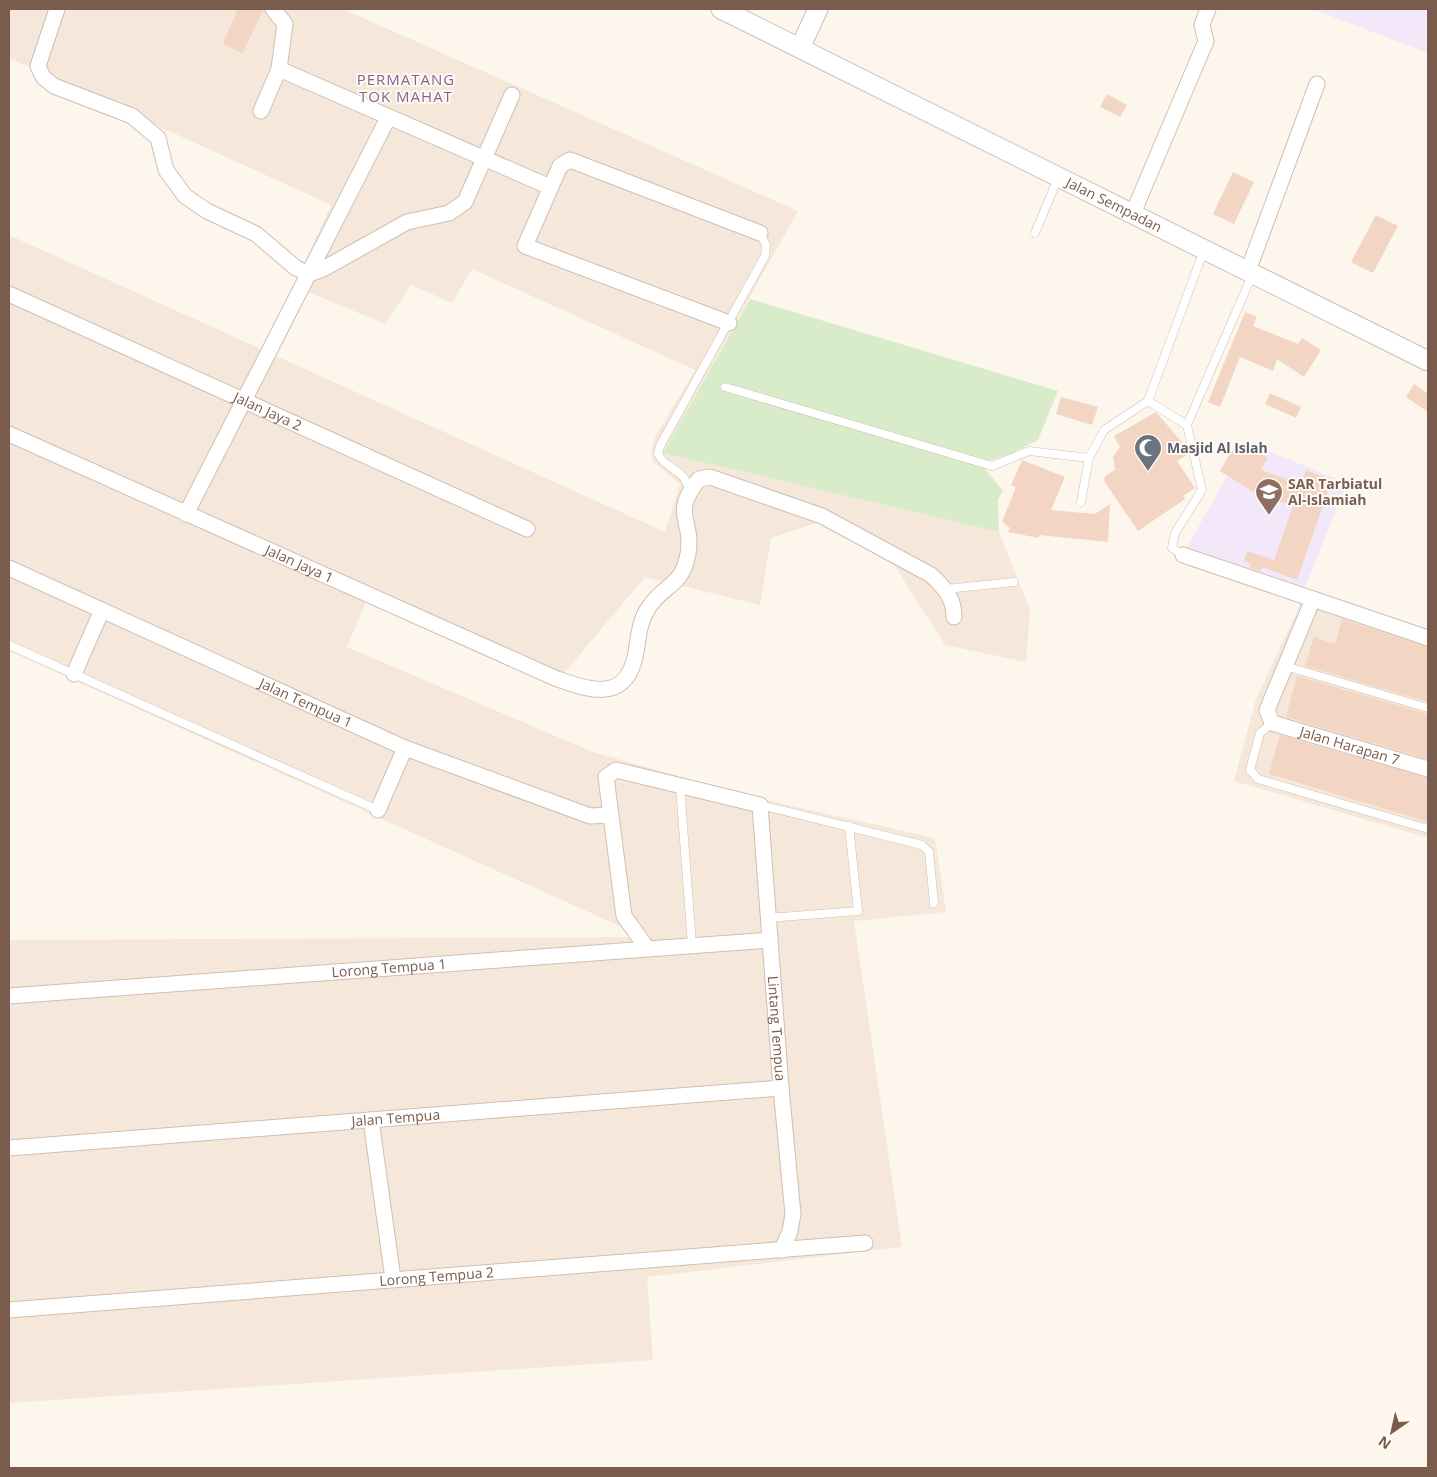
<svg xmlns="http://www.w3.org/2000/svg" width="1437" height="1477" font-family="'Open Sans',sans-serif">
<rect width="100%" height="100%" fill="#fdf6ec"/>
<g fill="#f5e8da">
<path d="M9 9H343L798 211 663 453 999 532 1030 610 1026 662 945 645 894 565 819 522 771 538 760 605 645 577 555 684 367 600 347 647 593 752 752 797 935 838 946 912 854 921 902 1247 647 1277 653 1360 9 1403V940L644 937 9 651V235L665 532 680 484 652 461 651 449 656 435 695 370 472 269 452 303 411 285 385 324 308 292 306 260 331 205 9 58Z"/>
<path d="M1304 590 1428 630V838L1234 781 1256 699 1299 607Z"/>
</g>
<g fill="#f3e8fa">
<path d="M1312 9H1428V53Z"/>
<path d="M1246 442 1347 483 1304 590 1186 549Z"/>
</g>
<path fill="#d8ecc9" d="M750 299 1058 391 1038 440 1008 455 988 461 986 470 1003 491 998 499 999 532 663 453Z"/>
<g fill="#f3d5c3">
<path d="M238 9H264L242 54 223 43Z"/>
<path d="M1107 94 1127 105 1120 117 1100 107Z"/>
<path d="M1233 172 1254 182 1234 224 1213 214Z"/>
<path d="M1376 215 1398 226 1373 273 1351 262Z"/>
<path d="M1245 312 1257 317 1253 326 1298 344 1302 338 1321 350 1304 377 1277 359 1273 371 1240 357 1220 407 1208 402Z"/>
<path d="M1414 384 1428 394V412L1406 397Z"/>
<path d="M1270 393 1301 407 1296 418 1265 404Z"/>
<path d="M1061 397 1098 407 1092 425 1056 414Z"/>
<path d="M1156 412 1187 448 1188 454 1177 461 1195 488 1183 496 1185 499 1138 531 1104 481 1105 476 1115 470 1113 457 1120 447 1114 436Z"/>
<path d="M1247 445 1268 458 1261 470 1301 484 1306 470 1332 480 1297 580 1262 567 1260 571 1250 568 1251 564 1244 561 1247 551 1274 560 1293 506 1255 493 1220 471 1232 450 1241 455Z"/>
<path d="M1022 460 1065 477 1051 510 1095 514 1110 504 1108 542 1039 535 1038 538 1008 532 1010 528 1002 522 1016 487 1011 485Z"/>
<path d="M1342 619 1428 647V702L1305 666 1314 637 1335 644Z"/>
<path d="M1297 676 1428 714V759L1286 717Z"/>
<path d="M1280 735 1428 778V822L1269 774Z"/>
</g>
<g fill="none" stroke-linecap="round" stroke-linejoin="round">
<defs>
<g id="service">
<path d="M1035 233 1058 178"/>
<path d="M725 387 992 466 1029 451 1089 458"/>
<path d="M1148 401 1187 425 1202 490 1175 533 1172 548 1183 555"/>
<path d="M1187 425 1253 273"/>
<path d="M689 491C686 469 667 471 658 454L660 446 765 256 766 245 760 233"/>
<path d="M1081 502 1089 458 1104 430 1148 401 1204 250"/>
<path d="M946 589 1014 582"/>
<path d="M9 645 378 810"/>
<path d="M1285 666 1428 708"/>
<path d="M1272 723 1260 733 1250 770 1258 779 1428 829"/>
<path d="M680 786 692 945"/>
<path d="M760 805 922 845 929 852 934 903"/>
<path d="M768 918 858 911 849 826"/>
</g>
<g id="minor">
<path d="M57 9 38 66 43 77 54 86 132 116 158 138 166 170 185 196 207 211 256 234 296 268 309 274 323 269 407 222 449 213 465 202 512 95"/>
<path d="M279 69 550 187"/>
<path d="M261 111 279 69 285 24 273 9"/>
<path d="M1133 213 1206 41 1202 25 1208 9"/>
<path d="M1248 271 1317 84"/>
<path id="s1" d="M9 294 527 529"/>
<path d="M729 323 525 246 560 166 570 160 760 233"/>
<path id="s2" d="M9 434 555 678C584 688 622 704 634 661 639 643 637 624 649 607 664 584 682 587 688 554 694 519 670 515 699 479L710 477 822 516 931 575C945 588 954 598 954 617"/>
<path d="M186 514 388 118"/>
<path d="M1183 555 1428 638"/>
<path id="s3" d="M9 568 405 748 590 816 611 815"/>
<path id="s4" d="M1313 599 1267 710 1272 723 1428 769"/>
<path d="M74 674 102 610"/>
<path d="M378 810 405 748"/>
<path id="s5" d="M647 948 624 916 606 777 616 770 760 805 781 1088 793 1214 790 1231 782 1250"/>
<path id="s6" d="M9 996 770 940"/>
<path d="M371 1120 393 1279"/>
<path id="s7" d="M9 1148 781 1088"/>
<path id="s8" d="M9 1310 865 1243"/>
</g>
<g id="tertiary">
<path id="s9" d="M721 9 1428 361"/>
<path d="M800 48 818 9"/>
</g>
</defs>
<use href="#service" stroke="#d1beb0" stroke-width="9"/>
<use href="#minor" stroke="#d1beb0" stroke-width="17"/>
<use href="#tertiary" stroke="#d1beb0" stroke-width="21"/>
<use href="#service" stroke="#fff" stroke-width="8"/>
<use href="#minor" stroke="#fff" stroke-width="15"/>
<use href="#tertiary" stroke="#fff" stroke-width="19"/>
</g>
<defs>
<symbol id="mosque-pin" viewBox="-11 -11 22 30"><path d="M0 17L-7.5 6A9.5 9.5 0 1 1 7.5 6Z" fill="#6b7280" stroke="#fffaf3"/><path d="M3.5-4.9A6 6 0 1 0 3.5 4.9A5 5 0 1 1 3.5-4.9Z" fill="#fff"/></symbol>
<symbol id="school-pin" viewBox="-11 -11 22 30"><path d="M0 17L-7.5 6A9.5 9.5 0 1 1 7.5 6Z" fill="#8d6e63" stroke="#fffaf3"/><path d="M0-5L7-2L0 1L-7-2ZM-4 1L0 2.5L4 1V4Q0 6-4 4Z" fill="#fff"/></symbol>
</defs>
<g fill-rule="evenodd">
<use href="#mosque-pin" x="1132" y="432" width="32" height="43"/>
<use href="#school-pin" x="1253" y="476" width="32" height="43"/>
</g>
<g text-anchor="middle" stroke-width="4" stroke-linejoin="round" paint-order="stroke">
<g font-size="14" fill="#7a5c4d" stroke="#fffaf3">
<text dy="5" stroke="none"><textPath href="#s9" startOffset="439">Jalan Sempadan</textPath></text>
<text dy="5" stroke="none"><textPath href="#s1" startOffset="284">Jalan Jaya 2</textPath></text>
<text dy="5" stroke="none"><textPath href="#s2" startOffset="318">Jalan Jaya 1</textPath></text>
<text dy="5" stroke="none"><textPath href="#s3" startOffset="326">Jalan Tempua 1</textPath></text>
<text dy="5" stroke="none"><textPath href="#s4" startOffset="215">Jalan Harapan 7</textPath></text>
<text dy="5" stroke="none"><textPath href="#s6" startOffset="381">Lorong Tempua 1</textPath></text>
<text dy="5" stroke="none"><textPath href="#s5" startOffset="564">Lintang Tempua</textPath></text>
<text dy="5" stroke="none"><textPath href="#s7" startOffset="388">Jalan Tempua</textPath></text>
<text dy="5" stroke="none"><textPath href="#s8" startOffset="429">Lorong Tempua 2</textPath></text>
</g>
<g font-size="14" font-weight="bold" fill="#5b616d" stroke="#fffaf3" text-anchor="start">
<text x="1167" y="453">Masjid Al Islah</text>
</g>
<g font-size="14" font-weight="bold" fill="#785e54" stroke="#fffaf3" text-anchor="start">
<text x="1288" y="489">SAR Tarbiatul<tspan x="1288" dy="16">Al-Islamiah</tspan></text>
</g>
<g font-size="15" letter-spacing="1" fill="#846695" stroke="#fffaf3">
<text x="406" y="85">PERMATANG<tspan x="406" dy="17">TOK MAHAT</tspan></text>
</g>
</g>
<rect width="1437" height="1477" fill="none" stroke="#7a5c4d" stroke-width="20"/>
<g transform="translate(1392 1432) rotate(214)" stroke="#fffaf3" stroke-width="4" paint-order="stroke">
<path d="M0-4L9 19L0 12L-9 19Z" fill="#7a5c4d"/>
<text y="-8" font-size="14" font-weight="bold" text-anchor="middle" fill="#7a5c4d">N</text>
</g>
</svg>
